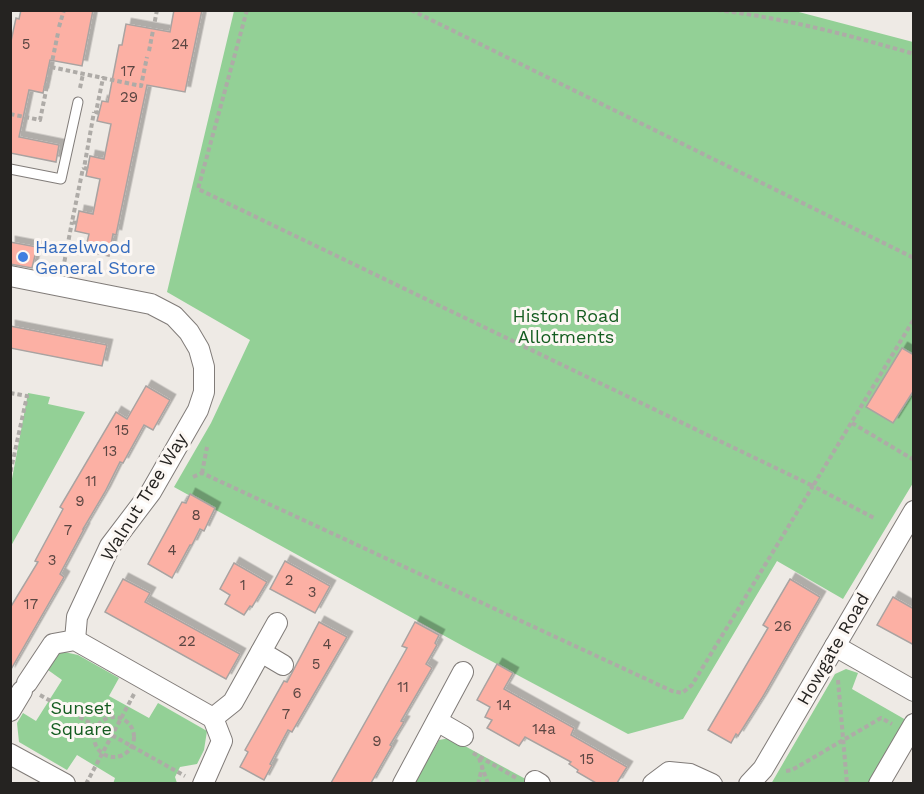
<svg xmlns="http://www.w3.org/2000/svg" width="924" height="794" font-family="'Work Sans',sans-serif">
<defs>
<filter id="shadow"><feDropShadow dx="5.5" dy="-5.5" stdDeviation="0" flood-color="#0004"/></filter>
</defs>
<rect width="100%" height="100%" fill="#eeeae5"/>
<g fill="#93d096">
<path d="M234 11H795L913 42V483L843 599 777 561 683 719 628 734 463 646 174 487 211 423 250 340 167 292Z"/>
<path d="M28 393 50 397 48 404 85 412 11 546V484Z"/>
<path d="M60 651 78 655 119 678 109 696 149 718 158 703 207 731 204 750 197 764 180 767 175 777 177 783 113 784 115 778 77 755 67 770 19 742 17 723 23 713 36 721 62 680 48 670Z"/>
<path d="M846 669 858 673 852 689 906 720 869 783 771 784 835 674Z"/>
<path d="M450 738 533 783 414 784 439 740Z"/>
</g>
<g fill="#fcb0a4" stroke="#a9a3a1" stroke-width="1.5" filter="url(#shadow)">
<path d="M21 10H93L82 66 50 60 43 93 29 90 19 137 59 145 56 162 10 153V46L16 18 19 19Z"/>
<path d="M174 10H202L185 92 147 85 116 235 113 234 109 256 85 251 89 234 75 231 79 211 93 214 100 179 86 176 90 156 104 159 111 124 97 121 102 101 108 102 119 45H122L126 24 170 32Z"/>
<path d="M10 242 37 247 32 268 10 264Z"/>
<path d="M10 326 107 345 102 366 10 348Z"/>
<path d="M902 348 914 355V390L893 423 866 407Z"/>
<path d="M146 386 170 400 153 430 144 425 123 463 120 462 105 492 83 529H84L60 574 64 577 10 671V608L38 562 35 561 63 509 60 507 116 412 127 419Z"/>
<path d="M190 494 215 508 204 531 200 529 192 545H190L172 578 148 564 182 502 186 503Z"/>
<path d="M285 561 330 586 315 613 270 589Z"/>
<path d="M234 563 267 582 252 607 250 606 244 615 225 604 230 595 220 589Z"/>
<path d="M123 579 150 593 145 602 240 654 226 679 105 612Z"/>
<path d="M790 579 820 597 762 698 738 736 736 734 731 743 708 730 768 628 763 625Z"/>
<path d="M893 597 914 609V645L877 625Z"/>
<path d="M319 622 347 637 292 732 288 730 270 764 272 765 264 780 240 767 248 752 245 750 284 681 287 682Z"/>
<path d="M415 622 439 635 435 643 437 645 426 664 432 668 401 721 404 722 390 745 392 746 371 783H331L407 648 402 646Z"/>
<path d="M497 664 513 673 504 689 574 728 571 735 627 767 617 783H596L577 772 578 770 569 764 571 762 525 737 519 746 487 728 492 720 485 717 490 707 477 700Z"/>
</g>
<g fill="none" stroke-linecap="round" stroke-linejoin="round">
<defs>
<path id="lane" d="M10 169 61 179 78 102"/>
<g id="street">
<path d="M10 276 151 304 174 316 189 332 199 349 204 367V392L198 410 151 492 110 546 77 617 75 640"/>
<path d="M835 646 914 691"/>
<path d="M261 652 283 665"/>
<path d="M27 683 53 644 75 640 213 718 222 741 203 784"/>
<path d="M10 711 22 691"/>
<path d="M213 718 233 702 277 623"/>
<path d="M437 721 463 736"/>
<path d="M10 754 65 784"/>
<path d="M535 781 540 784"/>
<path d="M403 784 463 672"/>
<path d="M653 784 669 772 690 774 712 784"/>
<path d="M749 784 763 769 914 511"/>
<path d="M879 784 914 724"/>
</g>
</defs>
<use href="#lane" stroke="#817c79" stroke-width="11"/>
<use href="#street" stroke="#817c79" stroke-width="22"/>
<g stroke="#aeaba7" stroke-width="4" stroke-dasharray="4.5 3" stroke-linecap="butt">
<path d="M247 10 198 189 813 486 914 319"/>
<path d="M411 10 914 258"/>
<path d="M717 10C784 18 849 35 914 54"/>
<path d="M59 27 64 10"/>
<path d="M149 51 157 10"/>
<path d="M51 67 103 78"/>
<path d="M44 85 47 86 58 33"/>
<path d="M80 88 83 74"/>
<path d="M99 113 96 112 103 78 141 86 147 57"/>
<path d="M10 114 40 120 47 86"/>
<path d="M88 169 84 168 94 112"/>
<path d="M77 223 72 222 83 168"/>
<path d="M63 269 72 222"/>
<path d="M10 393 27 396 10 474"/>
<path d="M852 423 914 460"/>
<path d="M202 473 207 447"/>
<path d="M193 477 202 473 672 691 682 693 692 685 813 486 876 519"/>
<path d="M838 680 847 784"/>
<path d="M40 695 185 776"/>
<circle cx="114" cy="737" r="20"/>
<path d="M473 753 518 779"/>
<path d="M479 758 488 784"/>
<path d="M786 771 792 770 881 718 892 724"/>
<path d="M86 784 134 694"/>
<path d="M478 784 482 768"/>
</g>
<use href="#lane" stroke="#fff" stroke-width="9"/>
<use href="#street" stroke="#fff" stroke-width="20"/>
</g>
<circle fill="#3f7fe0" stroke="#fcf7f3" stroke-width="2" cx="23" cy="257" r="6"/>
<g text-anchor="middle" stroke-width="6" stroke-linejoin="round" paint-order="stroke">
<g font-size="15" fill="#5b4642">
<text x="26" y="49">5</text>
<text x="180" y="49">24</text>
<text x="128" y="76">17</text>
<text x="129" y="102">29</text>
<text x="122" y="435">15</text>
<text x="110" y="456">13</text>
<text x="91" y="486">11</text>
<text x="80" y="506">9</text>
<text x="196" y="520">8</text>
<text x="68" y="535">7</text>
<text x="172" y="555">4</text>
<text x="52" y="565">3</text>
<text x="289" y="585">2</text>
<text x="243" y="590">1</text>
<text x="312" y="597">3</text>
<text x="31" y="609">17</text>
<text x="783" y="631">26</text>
<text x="187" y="646">22</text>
<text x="327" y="649">4</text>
<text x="316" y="669">5</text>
<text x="403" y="692">11</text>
<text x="297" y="698">6</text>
<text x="504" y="710">14</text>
<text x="286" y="719">7</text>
<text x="544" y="734">14a</text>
<text x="377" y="746">9</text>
<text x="587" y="764">15</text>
</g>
<g font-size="18" fill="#366cbe" stroke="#fcf7f3" text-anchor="start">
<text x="35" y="253">Hazelwood<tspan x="35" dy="21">General Store</tspan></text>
</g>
<g font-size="18" fill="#145c20" stroke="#fcf7f3">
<text x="566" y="322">Histon Road<tspan x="566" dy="21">Allotments</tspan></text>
<text x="81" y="714">Sunset<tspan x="81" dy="21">Square</tspan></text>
</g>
<g font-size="18" fill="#252321" stroke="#fcf7f3">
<text transform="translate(144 497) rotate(-58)" y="6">Walnut Tree Way</text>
<text transform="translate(833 649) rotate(-60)" y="6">Howgate Road</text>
</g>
</g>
<rect width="924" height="794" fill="none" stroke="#252321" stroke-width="24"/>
</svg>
